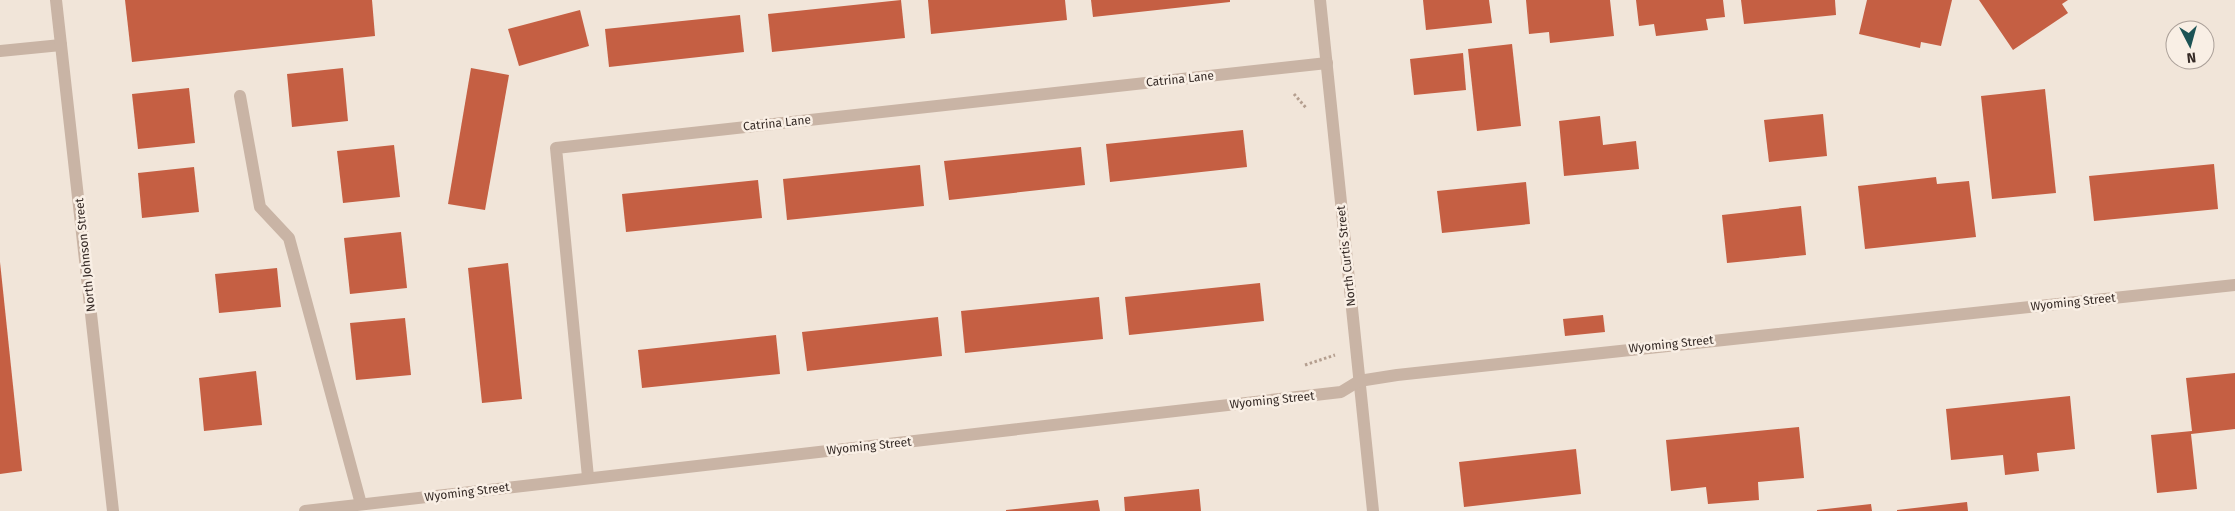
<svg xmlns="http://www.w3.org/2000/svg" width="2235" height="511" font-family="'Fira Sans',sans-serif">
<rect width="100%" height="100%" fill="#f1e5d9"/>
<g fill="#c55f43">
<path d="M125 0H372L375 36 132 62Z"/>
<path d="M901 0 905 38 772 52 768 14Z"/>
<path d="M928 0H1065L1067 20 931 34Z"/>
<path d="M1091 0H1230V2L1093 17Z"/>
<path d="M1423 0H1489L1492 23 1426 30Z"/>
<path d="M1526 0H1610L1614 36 1550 43 1549 32 1529 34Z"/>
<path d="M1636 0H1723L1725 17 1706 19 1708 30 1656 36 1654 24 1639 26Z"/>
<path d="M1741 0H1835L1836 15 1744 24Z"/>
<path d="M1867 0H1952L1941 46 1921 42 1920 48 1859 34Z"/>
<path d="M1979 0H2068L2062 4 2068 13 2013 50Z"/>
<path d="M580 10 589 46 519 66 508 29Z"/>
<path d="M740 15 744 52 609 67 605 29Z"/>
<path d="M1512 44 1521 126 1477 131 1468 49Z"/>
<path d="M1463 53 1466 90 1414 95 1410 59Z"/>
<path d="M343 68 348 121 292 127 287 74Z"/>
<path d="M471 68 509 75 485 210 448 204Z"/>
<path d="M189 88 195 143 138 149 132 94Z"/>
<path d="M2045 89 2056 193 1992 199 1981 96Z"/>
<path d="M1823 114 1827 156 1769 162 1764 120Z"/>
<path d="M1600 116 1603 145 1636 141 1639 169 1564 176 1559 121Z"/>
<path d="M1243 130 1247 167 1110 182 1106 144Z"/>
<path d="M394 145 400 197 343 203 337 151Z"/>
<path d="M1081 147 1085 185 949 200 944 161Z"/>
<path d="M2214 164 2218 209 2094 221 2089 176Z"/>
<path d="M920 165 924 206 787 220 783 179Z"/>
<path d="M194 167 199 212 142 218 138 173Z"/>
<path d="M1936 177 1937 184 1969 181 1976 237 1865 249 1858 186Z"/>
<path d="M758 180 762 218 626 232 622 194Z"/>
<path d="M1526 182 1530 224 1442 233 1437 191Z"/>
<path d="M1801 206 1806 255 1727 263 1722 215Z"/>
<path d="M401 232 407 288 350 294 344 238Z"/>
<path d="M0 262 22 471 0 474Z"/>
<path d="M508 263 522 399 482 403 468 268Z"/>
<path d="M277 268 281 307 219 313 215 274Z"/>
<path d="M1260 283 1264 321 1129 335 1125 297Z"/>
<path d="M1099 297 1103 339 965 353 961 311Z"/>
<path d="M1603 315 1605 332 1565 336 1563 319Z"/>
<path d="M938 317 942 356 807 371 802 332Z"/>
<path d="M405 318 411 375 356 380 350 323Z"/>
<path d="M776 335 780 374 642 388 638 350Z"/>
<path d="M256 371 262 425 204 431 199 378Z"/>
<path d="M2235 373V429L2191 434 2197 489 2157 493 2151 435 2192 431 2186 378Z"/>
<path d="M2070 396 2075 449 2037 453 2039 471 2005 475 2003 455 1951 460 1946 409Z"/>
<path d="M1799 427 1804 478 1758 482 1759 500 1708 504 1706 487 1671 491 1666 440Z"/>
<path d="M1576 449 1581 494 1464 507 1459 462Z"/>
<path d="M1199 489 1201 511H1125L1124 497Z"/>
<path d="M1098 500 1100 511H1006V510Z"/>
<path d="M1967 502 1968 511H1897V510Z"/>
<path d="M1871 504 1872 511H1817V510Z"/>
</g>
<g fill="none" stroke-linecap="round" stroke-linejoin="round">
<g stroke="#b49e8f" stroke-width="3" stroke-dasharray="2.5 2.5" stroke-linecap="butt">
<path d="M1294 94 1307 109"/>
<path d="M1305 365 1335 355"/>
</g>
<g stroke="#c9b4a5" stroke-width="12">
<path d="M0 51 61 45"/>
<path d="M240 96 260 207 289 238 361 504"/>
</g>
<g stroke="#c9b4a5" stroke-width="12">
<path d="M56 0 113 511"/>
<path d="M1320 0 1373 511"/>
<path d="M588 477 556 148 1327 63"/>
<path d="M305 511 1341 392 1359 381 1397 375 2235 285"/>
</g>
</g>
<g text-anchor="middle" stroke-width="5" stroke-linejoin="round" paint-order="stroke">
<g font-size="12" fill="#352a26" stroke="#f9efe5">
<text transform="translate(1180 79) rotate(-6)" y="4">Catrina Lane</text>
<text transform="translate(777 123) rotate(-6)" y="4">Catrina Lane</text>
<text transform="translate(85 255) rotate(-96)" y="4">North Johnson Street</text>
<text transform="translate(1346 256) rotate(-96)" y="4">North Curtis Street</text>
<text transform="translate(2073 302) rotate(-6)" y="4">Wyoming Street</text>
<text transform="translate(1671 344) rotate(-6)" y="4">Wyoming Street</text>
<text transform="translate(1272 400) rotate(-6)" y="4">Wyoming Street</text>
<text transform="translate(869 446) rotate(-6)" y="4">Wyoming Street</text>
<text transform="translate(467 492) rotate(-7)" y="4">Wyoming Street</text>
</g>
</g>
<g transform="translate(2190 45) rotate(174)"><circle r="24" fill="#f9efe5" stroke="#aba099"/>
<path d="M0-4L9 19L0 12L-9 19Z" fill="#1c5355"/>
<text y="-8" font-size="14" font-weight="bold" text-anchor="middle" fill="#352a26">N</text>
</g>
</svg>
